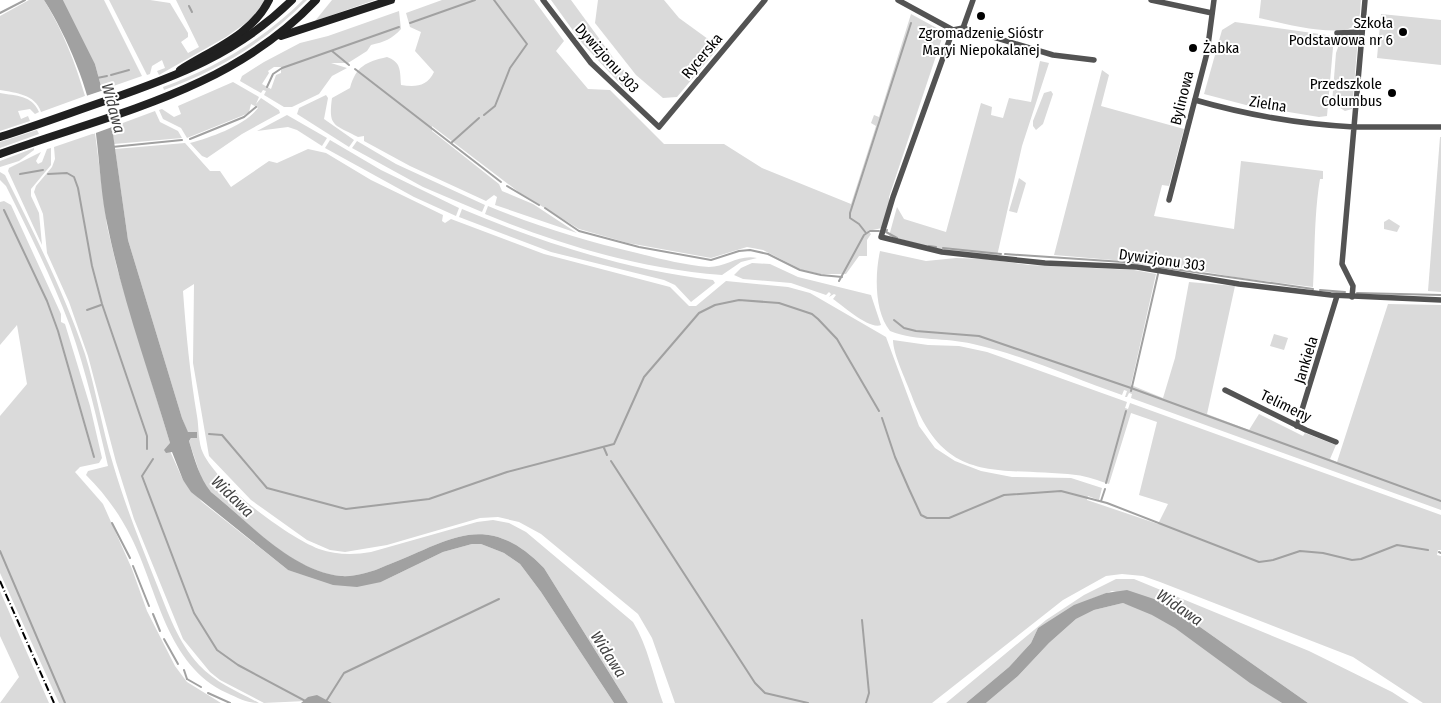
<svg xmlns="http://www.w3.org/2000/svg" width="1441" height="703" font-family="'Fira Sans Condensed',sans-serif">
<rect width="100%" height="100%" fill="#fff"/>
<g fill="#dadada" fill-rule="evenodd">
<path d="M29 0H44C63 31 75 62 85 96L41 112C35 94 16 93 0 90V16Z"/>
<path d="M63 0H104L142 76 102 90 95 64Z"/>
<path d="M109 0H150L170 3 188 33V37L181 42 188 53 199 47 176 0H267L256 16 226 37 159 75 157 71 165 68 162 60 152 66 150 74 147 75Z"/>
<path d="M303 0H307C265 42 219 70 164 90L163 87C215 68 264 39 303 0Z"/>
<path d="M332 0H375L315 21Z"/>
<path d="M442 0H534L564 41 556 51 588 89 610 90 664 144H724L762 168 851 204 876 126 871 123 874 115 879 117 911 14 944 32 889 197V210L882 228 868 231 871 234 867 240V256H859L846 274H820L802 270 763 250 747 247 711 258 628 243 579 229 520 193 432 126V131L499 184 502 191 533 204 577 233 495 205 497 197 494 195 486 201 410 166 364 141V136L358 137C334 124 328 127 332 98L350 88C356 66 366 62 387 57 401 62 400 70 401 85 415 87 427 87 434 72L415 51 421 32 410 27 406 13Z"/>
<path d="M551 0H571L617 63 634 81 625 89 582 43Z"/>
<path d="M598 0H664L679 18 719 47 677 97 663 98 636 75 595 23Z"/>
<path d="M1261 0H1361C1360 7 1361 17 1357 23 1346 41 1278 22 1259 18Z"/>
<path d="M399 11 401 29C392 39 384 42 371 45L367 51 348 63H331L347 68 332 76 319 94 292 107H284L264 95 266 91 263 90 261 93 240 81 242 76 264 62 300 43 328 36ZM274 67H281V73L276 75 271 89 262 84 269 73 268 71Z"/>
<path d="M1381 14 1441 20V65L1377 58Z"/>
<path d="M1235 22 1334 36 1327 116 1319 117 1246 105 1204 94 1222 30Z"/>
<path d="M1356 35 1358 38 1352 109 1345 111 1332 103 1336 53 1341 39Z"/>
<path d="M1040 61 1049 63 1022 146 997 256 945 251 889 236 897 207 904 219 946 232 981 103 992 107 991 115 1003 118 1009 98 1031 102Z"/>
<path d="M1102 70 1109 75 1101 106 1184 129 1169 186 1162 185 1154 216 1234 229 1241 161 1323 171V179H1320C1314 215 1315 251 1313 287L1240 278 1160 264 1054 255Z"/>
<path d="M233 82 259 97 256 104 261 98 279 110 280 113 242 134 207 158 202 156 190 143C211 137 244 126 258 108L251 104 249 112 244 115 187 138 181 128 163 119 159 110 162 109 174 117 181 114 178 106Z"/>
<path d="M1051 91 1053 94 1043 124 1036 130 1033 126V121L1044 93Z"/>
<path d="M0 93C16 96 32 95 39 112L35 114 30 109 18 111 21 119 28 116 30 121 0 131Z"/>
<path d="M326 95 328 98 324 119 354 140 349 147 297 114 299 108Z"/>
<path d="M155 111 160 122 178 131 182 138 114 144 112 127Z"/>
<path d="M287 115 327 138 322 146 297 130 288 127 257 131Z"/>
<path d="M37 130 39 134 0 148V142Z"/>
<path d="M95 133 107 226 117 268 170 443V451L183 480 202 502 288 570 381 582 443 552 472 544H481L504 553 520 564 541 592 614 703H332L327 700 264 703 220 680 210 672 183 639 134 519 116 462 88 356 69 302 47 253 43 214 34 192 36 186 52 167 55 159 54 147Z"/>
<path d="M1440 137H1441V292L1428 291Z"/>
<path d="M330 140 381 170 459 208 456 216 414 197 325 148Z"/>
<path d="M357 141 396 164 485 205 482 212 423 187 352 148Z"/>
<path d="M185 143 210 171H220L231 187 269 161 277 163 308 149 326 153 371 180 443 215 442 221 445 223 451 219 544 254 670 287 689 306H696L726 281 788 287 810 293 886 337 919 426 935 448 955 461 981 471 1012 477 1071 478 1102 488 1099 500 1088 496 1087 500 1158 524 1168 504 1139 495 1157 422 1131 413 1109 484C1099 481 1087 476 1076 475 996 466 945 487 911 394 906 380 893 354 893 340L928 345 959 346 987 352 1127 402 1125 408 1128 409 1130 403 1441 515V550H1438L1437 555 1441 556V703H1423L1353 657 1160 582 1143 576 1122 574 1106 576 1063 600 932 703H675L652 638 638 614 541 534 519 522 498 517 480 518 387 545 345 552 330 550 307 540 251 500 209 456 193 363 194 284 183 291C186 333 190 374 197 416 199 427 198 443 203 453 218 485 286 536 319 549 336 555 354 555 371 552L477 522 493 520 509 523 526 532 633 622C648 646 653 676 663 703H628L544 568C485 508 450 541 385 566 372 572 355 577 341 576 291 572 249 522 211 492L202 480 189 441 196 432 188 433 182 418 128 240 115 149Z"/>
<path d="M34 148V150L19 161 0 167V161Z"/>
<path d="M51 148V165L31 189V196L39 213 42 245 8 171 9 168 41 152 36 161 38 164 42 162 47 149Z"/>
<path d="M0 172 5 175C34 233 64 292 85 354 96 390 102 428 113 464 125 505 141 545 157 585 168 613 178 642 199 665 216 683 237 691 259 703 247 703 238 698 227 693 166 665 158 590 131 537 119 513 105 494 86 475L88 471 108 466C97 419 86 371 70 326 52 278 29 232 6 186L0 180Z"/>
<path d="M1019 178 1026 183 1017 213 1009 211Z"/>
<path d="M4 201 11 205 61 314V322L65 324 90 406 102 458 99 463 80 467 75 472 103 504 132 569 147 611 175 666 187 682 221 703H59L0 573V416L27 384 17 325 0 345V202Z"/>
<path d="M488 206C537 226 586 241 637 253 660 259 685 265 709 267 726 267 739 254 757 258L741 262 722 275C641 269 560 245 485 214Z"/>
<path d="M462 209C542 243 627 270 713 280L715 283 691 302 675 285 664 280 551 252 459 217Z"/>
<path d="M1389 219 1400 226 1397 232 1384 229V222Z"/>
<path d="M880 251 926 261 956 258 986 259 1029 265 1134 270 1156 274 1131 385 1163 398 1175 358 1189 282 1235 286 1207 414 1249 430 1259 414 1303 436 1305 433 1336 445 1330 459 1337 462 1388 304 1441 305V510L1131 398 1132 394 1129 393 1127 397H1125L1127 391 1124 390 1122 395C1073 378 1023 355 973 344 944 337 919 342 890 331 874 311 875 274 880 251Z"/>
<path d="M752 263 770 264 798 277 871 295 881 325C870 330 843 306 833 299L836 295 834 294 829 297 831 294 829 292 826 295 791 283 743 279 734 275 741 268Z"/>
<path d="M1274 334 1288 338 1284 350 1270 346Z"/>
<path d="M1116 579H1134L1309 651 1392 692 1409 703H1308L1176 610 1157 600 1112 591 1091 599 1038 628 1031 643 1009 667 966 703H946L1046 620 1084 595Z"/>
<path d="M0 591 49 703H0L19 677 0 636Z"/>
<path d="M1123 603C1181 620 1232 671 1282 703H986L1018 676 1049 643 1076 619 1094 610Z"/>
</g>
<g fill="#a1a1a1">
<path d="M44 0H63L95 64 112 127 128 240 182 418 188 432H197V438H191L189 441C195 460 199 477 211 492 249 522 291 571 341 576 355 577 372 572 385 566 450 541 485 508 544 568L628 703H614L541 592 520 564 504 553 481 544H472L443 552 381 582 357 587 333 585 288 570 191 492 183 480 172 452 166 453 164 450 170 443C149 372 123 301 108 228 101 197 100 165 96 134 89 89 68 38 44 0Z"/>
<path d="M1127 590 1157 600 1176 610 1308 703H1282L1250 683 1175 628 1152 615 1123 603 1094 610 1076 619 1049 643 1018 676 986 703H966L1009 667 1031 643 1038 628 1074 605 1106 593Z"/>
<path d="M317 695 332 703H301L308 697Z"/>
</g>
<path fill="#fff" d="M104 90 115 126 93 134 83 97Z"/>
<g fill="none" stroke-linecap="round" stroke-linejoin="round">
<g stroke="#a1a1a1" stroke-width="2">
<path d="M189 6 192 12"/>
<path d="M0 13 25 0"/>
<path d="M410 23 475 0"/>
<path d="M332 51 349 65"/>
<path d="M355 69 501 182"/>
<path d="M111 75 129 70"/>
<path d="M97 78 107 76"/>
<path d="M267 87 273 74 282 68 399 27"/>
<path d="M484 115 495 106 510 68 527 44 494 0"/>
<path d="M190 139 244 117 256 107"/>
<path d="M451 143 479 118"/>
<path d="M112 147 182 140"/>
<path d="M20 174 43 170"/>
<path d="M48 174 67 173 74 177 78 188 92 266 102 304 147 436V449"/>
<path d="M507 186 539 205"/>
<path d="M545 208 579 231 639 247 711 260 739 251 750 250 768 254 800 270 821 275 842 277"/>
<path d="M4 210 47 301 58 331 94 457"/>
<path d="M887 230 886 232 897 238"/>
<path d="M866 233 859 224 850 218V213L911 23"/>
<path d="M929 246 936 247"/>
<path d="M943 248 1001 254"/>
<path d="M1005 254 1153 264"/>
<path d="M1159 267 1313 289"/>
<path d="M839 281 864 235 870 231H879"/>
<path d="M1320 290 1345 292"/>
<path d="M1357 293 1441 295"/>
<path d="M87 310 101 305"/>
<path d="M894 320 904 328 916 331 979 336 1131 388 1441 501"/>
<path d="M1131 391 1158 274"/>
<path d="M882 418 895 457 909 489 921 515 927 518H949L1004 495 1061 491 1107 503 1259 562 1273 560 1300 551 1323 553 1352 560 1361 559 1397 545 1428 550"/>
<path d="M209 434 222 435 267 488 346 509 429 499 507 472 614 444 644 377 699 313 715 305 739 300 779 303 812 314 818 319 837 339 879 411"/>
<path d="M604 448 607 455"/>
<path d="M153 459 142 476 194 613 217 650 238 665 309 703"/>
<path d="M611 461 755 683 765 693 808 703"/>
<path d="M1106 483 1126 411"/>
<path d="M1101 501 1105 489"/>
<path d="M112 523 130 558"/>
<path d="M0 551 65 703"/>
<path d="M1439 552 1441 553"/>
<path d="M133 566 149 606"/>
<path d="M153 614 160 631"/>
<path d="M862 620 869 693 866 703"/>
<path d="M164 639 178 664"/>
<path d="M184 670 187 679"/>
<path d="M187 679 201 687"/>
<path d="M208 693 230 703"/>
<path d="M325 703 344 673 499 599"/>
</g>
<g stroke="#535353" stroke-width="5.5">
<path d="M543 0 591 63 659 127 765 0"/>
<path d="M898 0 953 30 963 28 1053 55 1094 60"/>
<path d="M1151 0 1212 13"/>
<path d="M1365 0 1354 127H1441"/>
<path d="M963 28 973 0"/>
<path d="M953 30 893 197 881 237 942 252 1045 263 1137 267 1239 284 1331 295 1441 300"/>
<path d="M1337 33 1362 32"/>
<path d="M1195 100C1247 115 1299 124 1354 127L1342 264 1353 286 1352 297"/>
<path d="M1169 200 1207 53 1214 0"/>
<path d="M1225 390 1306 430 1336 442"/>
<path d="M1297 426 1337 296"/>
</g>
<g stroke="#202020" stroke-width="8">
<path d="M281 36 391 0"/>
<path d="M180 70C211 50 252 35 269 0"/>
<path d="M0 137C35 126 70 113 105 101 177 76 237 54 292 0"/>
<path d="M0 154C114 113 230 91 316 0"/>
</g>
<path stroke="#000" stroke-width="2" stroke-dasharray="8 2.5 1 2.5" stroke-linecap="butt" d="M0 581 54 703"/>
</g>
<g fill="#000" stroke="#fff" stroke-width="2">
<circle cx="981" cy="16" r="5"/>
<circle cx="1403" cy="32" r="5"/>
<circle cx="1193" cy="48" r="5"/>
<circle cx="1392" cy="93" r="5"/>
</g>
<g text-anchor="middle" stroke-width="4" stroke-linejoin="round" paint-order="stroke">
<g font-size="15" fill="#000" stroke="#fff" text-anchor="end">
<text x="1393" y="28">Szkoła<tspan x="1393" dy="17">Podstawowa nr 6</tspan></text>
<text x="981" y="38" text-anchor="middle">Zgromadzenie Sióstr<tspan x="981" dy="17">Maryi Niepokalanej</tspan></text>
<text x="1203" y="53" text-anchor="start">Żabka</text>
<text x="1382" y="89">Przedszkole<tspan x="1382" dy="17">Columbus</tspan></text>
</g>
<g font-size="15" fill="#000" stroke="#fff">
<text transform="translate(702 56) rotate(-50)" y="5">Rycerska</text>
<text transform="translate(607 58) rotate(48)" y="5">Dywizjonu 303</text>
<text transform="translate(1182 98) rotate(-76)" y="5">Bylinowa</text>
<text transform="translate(1268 104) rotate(9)" y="5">Zielna</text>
<text transform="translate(1162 260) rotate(8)" y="5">Dywizjonu 303</text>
<text transform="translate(1306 360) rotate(-73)" y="5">Jankiela</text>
<text transform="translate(1286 406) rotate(26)" y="5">Telimeny</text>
</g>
<g font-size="16" font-style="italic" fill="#424242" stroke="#fff">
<text transform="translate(114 108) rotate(75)" y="6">Widawa</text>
<text transform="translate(233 496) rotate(44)" y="6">Widawa</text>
<text transform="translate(1180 607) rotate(34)" y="6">Widawa</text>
<text transform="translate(609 654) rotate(57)" y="6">Widawa</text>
</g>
</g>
</svg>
